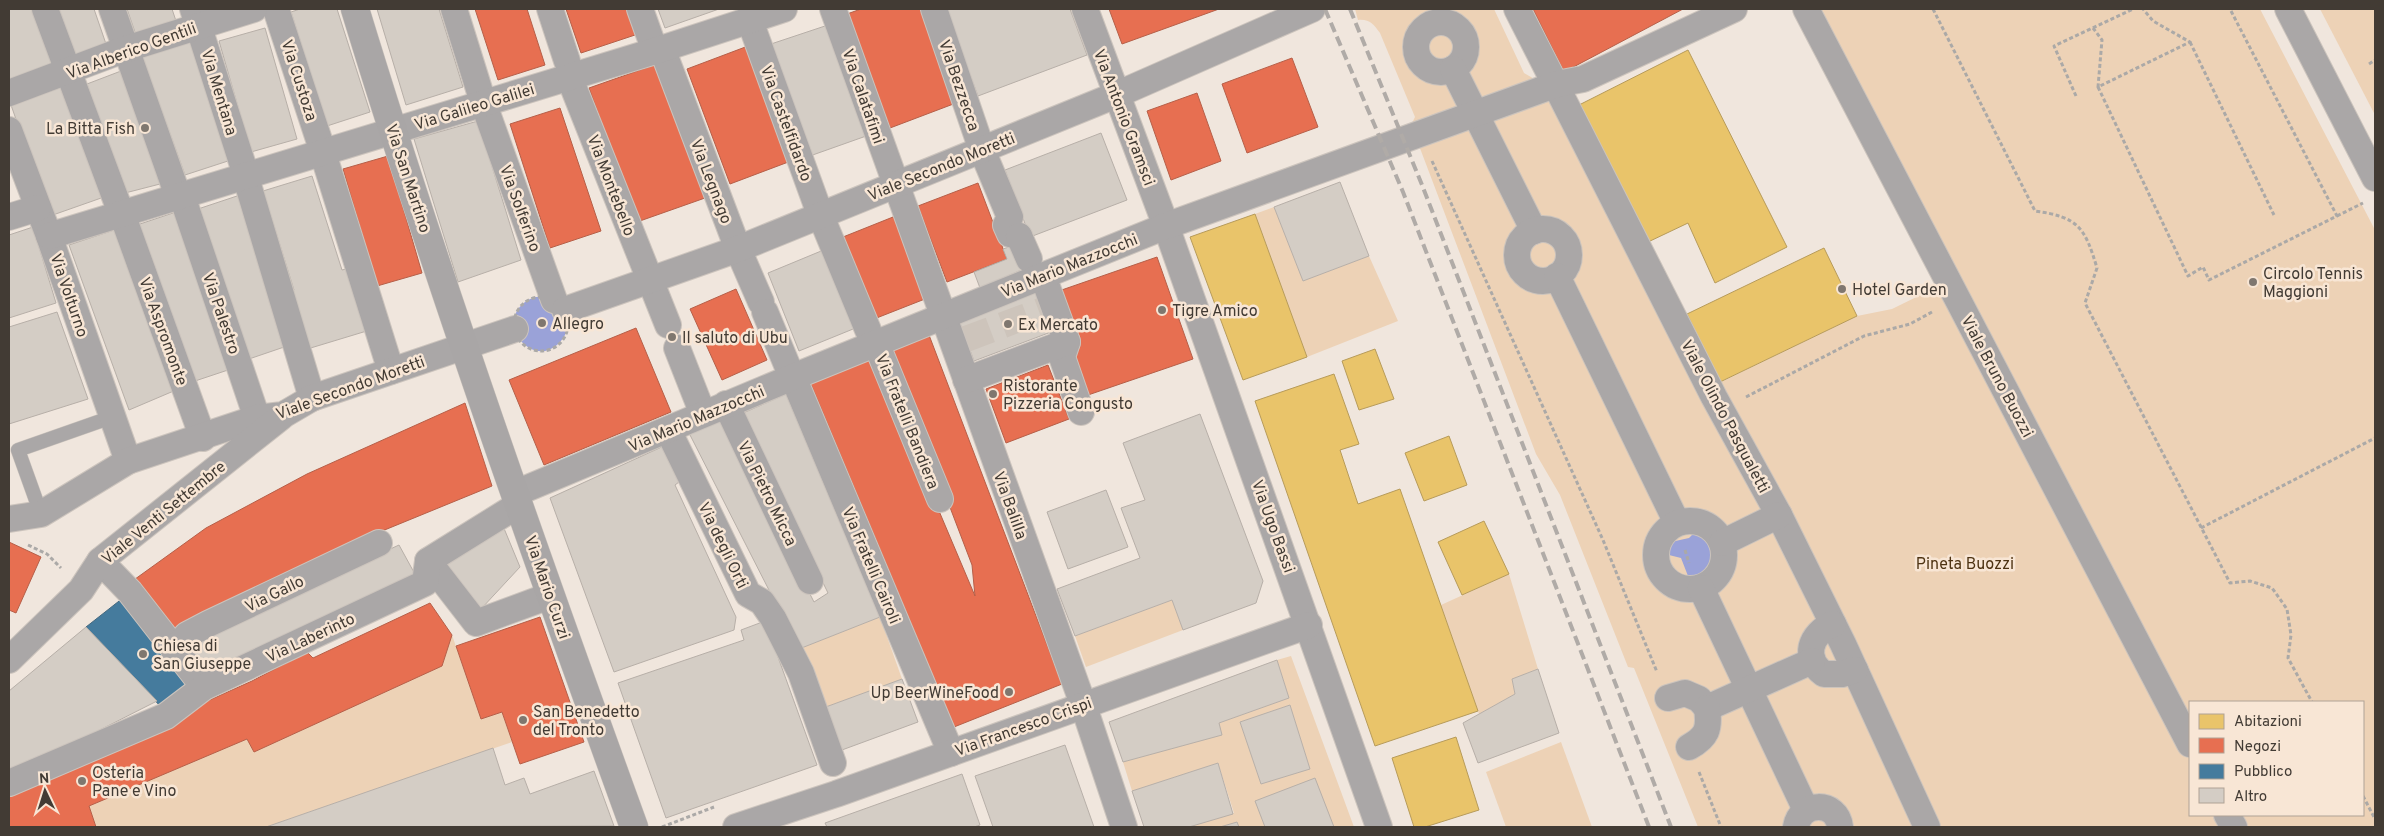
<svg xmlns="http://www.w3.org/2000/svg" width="2384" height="836" font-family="Overpass,sans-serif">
<rect width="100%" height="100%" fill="#f0e6dd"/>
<g fill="#edd2b6" fill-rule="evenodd">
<path d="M1355 9H1494L1524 73 1579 105 1721 382 1857 316 1892 309 1949 281 1806 9H2260L2375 230V827H1698L1634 668 1628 667 1560 495 1536 454 1418 143 1411 125 1415 117 1380 33C1373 24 1370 19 1358 20ZM2190 702H2363V815H2190Z"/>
<path d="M2320 9H2375V115Z"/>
<path d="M1274 207 1303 281 1369 256 1398 321 1307 357 1255 214Z"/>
<path d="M1509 574 1538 669 1512 679 1515 694 1479 714 1441 605Z"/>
<path d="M1172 600 1183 630 1086 667 1075 636Z"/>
<path d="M880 617 902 679 823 708 799 649Z"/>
<path d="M452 635 481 719 502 712 512 742 266 827H96L89 806 247 739 254 752 442 666Z"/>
<path d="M1291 656 1354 827H1239L1237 822 1220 827H1188L1234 813 1218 763 1132 791 1123 762 1221 735 1219 723 1289 698 1277 660ZM1290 705 1310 769 1261 784 1240 722Z"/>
<path d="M1561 742 1592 827H1506L1486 772Z"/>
</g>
<g fill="#9aa2d8">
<path d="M535 297H545L568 318C568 330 566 337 557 345 527 370 490 313 535 297Z"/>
<path d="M1693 534 1707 539C1713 556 1713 566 1700 578L1688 576 1681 558 1669 555 1668 547 1671 542 1689 538Z"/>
</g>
<g fill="#e9c46a" stroke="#b79b5a">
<path d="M1688 50 1787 247 1715 283 1688 223 1648 242 1579 105Z"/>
<path d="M1255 214 1307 357 1243 380 1190 237Z"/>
<path d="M1824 248 1857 316 1720 382 1687 314Z"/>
<path d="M1375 349 1394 399 1359 410 1342 361Z"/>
<path d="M1334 374 1359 444 1340 450 1358 504 1400 489 1478 711 1375 746 1255 401Z"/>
<path d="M1449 436 1467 485 1424 501 1405 453Z"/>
<path d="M1484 521 1509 574 1462 595 1438 542Z"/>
<path d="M1456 737 1479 810 1425 827H1414L1392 758Z"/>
</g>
<g fill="#e76f51" stroke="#b65f48">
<path d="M475 9H527L545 65 498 80Z"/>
<path d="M566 9H630L638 34 581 53Z"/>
<path d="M861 9H920L956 103 890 128 847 14Z"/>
<path d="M1109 9H1219L1122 44Z"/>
<path d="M1533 9H1683L1564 72Z"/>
<path d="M748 46 791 161 730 184 687 69Z"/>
<path d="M1292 58 1318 127 1247 153 1222 84Z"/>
<path d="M657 64 705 198 637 222 589 88Z"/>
<path d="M1197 93 1221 161 1171 180 1147 111Z"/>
<path d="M560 108 601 231 550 248 510 124Z"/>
<path d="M388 156 422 273 377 286 343 169Z"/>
<path d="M978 183 1007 259 947 282 918 206Z"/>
<path d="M898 215 930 297 874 319 843 237Z"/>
<path d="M1157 257 1193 359 1088 395 1053 293Z"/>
<path d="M736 289 767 360 722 380 690 309Z"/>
<path d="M636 328 671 412 544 465 509 380Z"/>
<path d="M929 335 1062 684 954 727 810 382 873 355 975 596 972 565 890 350Z"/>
<path d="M1048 365 1069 419 1006 443 986 389Z"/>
<path d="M465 403 492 486 365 538 176 641 131 582 206 528 307 474Z"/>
<path d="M9 542 41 557 16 613 9 610Z"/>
<path d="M430 603 452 635 442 666 254 752 247 739 89 806 96 827H9V790L252 681 307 652 313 658Z"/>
<path d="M540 617 584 742 520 764 502 712 481 719 456 646Z"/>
</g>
<path fill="#457b9d" stroke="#44687e" d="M128 594 196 681 162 708 86 627Z"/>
<g fill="#d4cdc5" stroke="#b7afa8">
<path d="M9 9H35L57 69 9 85Z"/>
<path d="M59 9H94L106 44 75 56Z"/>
<path d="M127 9H172L176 21 136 35Z"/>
<path d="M300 9H337L370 112 327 126 291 12Z"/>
<path d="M377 9H439L463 87 406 105Z"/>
<path d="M658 9H719L665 28Z"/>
<path d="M945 9H1070L1087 55 978 96Z"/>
<path d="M831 24 869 135 807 157 768 45Z"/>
<path d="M265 28 297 139 251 152 219 41Z"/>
<path d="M190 41 231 160 185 175 142 57Z"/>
<path d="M121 71 160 184 125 193 87 84Z"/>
<path d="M65 86 104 197 50 216 11 105Z"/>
<path d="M478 121 521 260 458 282 414 139Z"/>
<path d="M1101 133 1127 200 1030 237 1005 170Z"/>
<path d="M312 176 342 270 350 268 370 330 304 350 286 295 294 290 263 191Z"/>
<path d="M1340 182 1369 256 1303 281 1274 207Z"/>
<path d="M240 195 290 345 246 360 195 210Z"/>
<path d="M176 212 231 369 192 382 137 225Z"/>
<path d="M33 227 56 303 9 318V235Z"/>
<path d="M120 228 176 390 129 410 69 245Z"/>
<path d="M1015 245 1024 269 980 288 974 272 1007 259 1003 249Z"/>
<path d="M826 249 858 327 799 351 768 273Z"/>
<path d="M1043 287 1059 329 974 361 958 318Z"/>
<path d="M57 312 88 399 9 424V327Z"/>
<path d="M786 394 880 617 799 649 689 433 721 418 814 602 828 593 741 414Z"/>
<path d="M1200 414 1263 581 1256 603 1183 630 1172 600 1075 636 1057 589 1140 558 1121 508 1145 500 1123 443Z"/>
<path d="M666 445 683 479 675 485 736 617 734 630 614 672 550 498Z"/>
<path d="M1106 490 1128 547 1068 569 1047 512Z"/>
<path d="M503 526 520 567 481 609 439 562Z"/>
<path d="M399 545 416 576 206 675 188 650 193 640Z"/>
<path d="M765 621 817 765 666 818 618 683 744 640 741 630Z"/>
<path d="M86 627 157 701 11 775 9 769V691Z"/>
<path d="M1277 660 1289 698 1219 723 1222 735 1123 762 1109 722Z"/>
<path d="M1538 669 1559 733 1478 763 1463 723 1515 694 1512 679Z"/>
<path d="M902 679 918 722 831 754 823 708Z"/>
<path d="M1290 705 1310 769 1261 784 1240 722Z"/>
<path d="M1065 745 1094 827H993L975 776Z"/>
<path d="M493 748 505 785 524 778 530 794 594 771 614 826 266 827Z"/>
<path d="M1218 763 1233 814 1189 827H1144L1132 791Z"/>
<path d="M962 774 980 825 974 827H827L825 823Z"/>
<path d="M1315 778 1334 827H1265L1255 801Z"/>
<path d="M1237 822 1239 827H1220Z"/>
</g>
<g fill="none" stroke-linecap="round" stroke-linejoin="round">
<path stroke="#cdc4bb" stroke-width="26" stroke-dasharray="26 13" stroke-linecap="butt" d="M966 339 1051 307"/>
<defs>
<path id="lane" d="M41 514 18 450 112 417"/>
<g id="street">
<path d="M45 9 121 213"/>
<path d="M112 9 178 196"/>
<path d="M193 9 246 175"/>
<path d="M276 9 323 152"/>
<path d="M454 9 483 102"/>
<path d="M550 9 567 61"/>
<path d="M640 9 655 51"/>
<path d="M833 9 1083 704 1124 827"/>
<path d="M934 9 982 150 1010 217 1006 225 1010 234 1019 236"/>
<path d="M1085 9 1166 226 1379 827"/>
<path d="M1517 9 1714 397 1779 515 1843 644 1927 827"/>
<path d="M1806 9 2190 744"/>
<path d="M2288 9 2375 178"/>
<circle cx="1441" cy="47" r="25"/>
<path d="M754 32 820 214 868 330"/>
<path d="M666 59 738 249 761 302"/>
<path d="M1453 69 1534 231"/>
<path d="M574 89 668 325"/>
<path d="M9 93 126 49 254 9"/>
<path d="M488 116 554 300"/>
<path d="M9 130 49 236 128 461"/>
<path d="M326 163 391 371"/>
<path d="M249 188 312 398"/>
<path d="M186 208 257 418"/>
<path d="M9 217 38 208"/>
<path d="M126 225 203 438"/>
<circle cx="1543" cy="255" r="26"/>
<path d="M49 236 655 51 784 9"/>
<path d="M1019 236 1029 259"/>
<path d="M1043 276 1067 342 1062 357 1081 412"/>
<path d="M1557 276 1677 523"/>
<path d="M565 310 738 249 1116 95 1312 9"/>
<path d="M765 312 787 365"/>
<path d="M876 343 940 499"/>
<path d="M677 348 699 404"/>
<path d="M793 377 951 753"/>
<path d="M966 380 1067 342"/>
<path d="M726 404 810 581"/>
<path d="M668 430 748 594 762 602 773 618 801 673 833 763"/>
<path d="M516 493 793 377 1166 226 1557 84 1583 79 1734 9"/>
<path d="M9 519 41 514 128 461 257 418 283 415 312 398 515 329"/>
<circle cx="1690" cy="555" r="34"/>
<path d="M1722 543 1779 515"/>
<path d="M100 561 130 592 204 687"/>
<path d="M428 561 476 623 541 599"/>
<path d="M1701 588 1806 810"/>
<path d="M1833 624C1810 634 1802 658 1824 674H1842L1855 670"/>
<path d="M174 650 187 635 208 624 379 543"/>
<path d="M9 660 81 590 100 561 281 417"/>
<path d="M1668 698 1685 693 1699 699 1707 708 1812 661"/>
<path d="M1689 747C1707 737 1710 729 1707 708"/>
<path d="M9 783 166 716 204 687 425 583 428 561 510 510"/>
<path d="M2227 815 2234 827"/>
<path d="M736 827 836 794 1309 625"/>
<path d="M1796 827C1800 801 1837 800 1840 827"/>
</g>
<path id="secondary" d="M355 9C439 284 536 557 634 827"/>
</defs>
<use href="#lane" stroke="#ccc4bd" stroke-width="15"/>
<use href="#street" stroke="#ccc4bd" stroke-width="28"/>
<use href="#secondary" stroke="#ccc4bd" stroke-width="29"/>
<g stroke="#aba9a7" stroke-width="3" stroke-dasharray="4 2.5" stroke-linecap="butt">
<path d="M1933 9 2035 211C2079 217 2085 228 2097 268L2085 303 2230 583 2250 581 2272 588 2287 609 2291 635 2288 658 2312 702"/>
<path d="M2093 28 2102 40 2098 87 2190 42 2153 21 2143 9"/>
<path d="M2190 42 2274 215"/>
<path d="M2369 64 2375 60"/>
<path d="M2098 87 2188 276 2203 267 2209 280 2337 216 2230 9"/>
<path d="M2076 96 2054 46 2133 9"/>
<path d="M1432 161 1603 540 1657 672"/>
<path d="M2337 216 2363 203"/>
<circle cx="541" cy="324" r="27"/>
<path d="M1746 397 1864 336 1910 324 1932 312"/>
<path d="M2201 528 2375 438"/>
<path d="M28 545 47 554 61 568"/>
<path d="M1685 550 1689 563"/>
<path d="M1699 772 1721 827"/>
<path d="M2363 796 2375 819"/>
<path d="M662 827 714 807"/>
</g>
<use href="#lane" stroke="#aaa7a7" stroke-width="14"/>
<use href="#street" stroke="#aaa7a7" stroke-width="26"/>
<use href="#secondary" stroke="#a9a6a6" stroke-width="28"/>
<g stroke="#b0aba7" stroke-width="4" stroke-dasharray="10 5" stroke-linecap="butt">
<path d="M1325 9 1403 192 1649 827"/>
<path d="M1350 9 1422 185 1671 827"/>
</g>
</g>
<g fill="#7f776f" stroke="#f8e6d5" stroke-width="2">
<circle cx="145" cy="128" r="5"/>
<circle cx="2253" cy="282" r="5"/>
<circle cx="1842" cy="289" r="5"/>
<circle cx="1162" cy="310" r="5"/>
<circle cx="542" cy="323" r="5"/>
<circle cx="1008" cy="324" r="5"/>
<circle cx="672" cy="337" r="5"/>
<circle cx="993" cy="394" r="5"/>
<circle cx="143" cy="654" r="5"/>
<circle cx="1009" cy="692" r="5"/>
<circle cx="523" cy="720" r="5"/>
<circle cx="82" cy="781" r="5"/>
</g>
<g text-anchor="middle" stroke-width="5" stroke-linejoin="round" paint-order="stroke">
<g font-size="16" fill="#423b34" stroke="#f8e6d5">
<text transform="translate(131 50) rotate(-20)" y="6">Via Alberico Gentili</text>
<text transform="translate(300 80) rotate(72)" y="6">Via Custoza</text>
<text transform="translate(960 85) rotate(71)" y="6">Via Bezzecca</text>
<text transform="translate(220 92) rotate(73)" y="6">Via Mentana</text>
<text transform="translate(864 96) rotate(71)" y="6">Via Calatafimi</text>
<text transform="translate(474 106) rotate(-17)" y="6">Via Galileo Galilei</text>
<text transform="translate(1125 117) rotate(69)" y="6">Via Antonio Gramsci</text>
<text transform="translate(787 123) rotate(70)" y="6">Via Castelfidardo</text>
<text transform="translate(941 166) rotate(-22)" y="6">Viale Secondo Moretti</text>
<text transform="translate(409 178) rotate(72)" y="6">Via San Martino</text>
<text transform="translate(712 181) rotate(69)" y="6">Via Legnago</text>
<text transform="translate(612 185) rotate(69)" y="6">Via Montebello</text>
<text transform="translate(521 208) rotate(70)" y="6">Via Solferino</text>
<text transform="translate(1069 265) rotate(-22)" y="6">Via Mario Mazzocchi</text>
<text transform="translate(70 295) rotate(71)" y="6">Via Volturno</text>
<text transform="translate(222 313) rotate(71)" y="6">Via Palestro</text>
<text transform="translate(164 331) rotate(70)" y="6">Via Aspromonte</text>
<text transform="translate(1998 376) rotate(62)" y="6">Viale Bruno Buozzi</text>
<text transform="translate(350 387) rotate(-20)" y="6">Viale Secondo Moretti</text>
<text transform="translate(1726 416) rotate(62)" y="6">Viale Olindo Pasqualetti</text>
<text transform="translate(696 418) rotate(-23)" y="6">Via Mario Mazzocchi</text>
<text transform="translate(908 421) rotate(68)" y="6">Via Fratelli Bandiera</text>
<text transform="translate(768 493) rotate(64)" y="6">Via Pietro Micca</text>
<text transform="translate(1011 505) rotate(70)" y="6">Via Balilla</text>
<text transform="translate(163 512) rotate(-39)" y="6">Viale Venti Settembre</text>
<text transform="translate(1274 526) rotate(70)" y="6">Via Ugo Bassi</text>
<text transform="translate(724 545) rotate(64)" y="6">Via degli Orti</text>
<text transform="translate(872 565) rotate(67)" y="6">Via Fratelli Cairoli</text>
<text transform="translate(548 587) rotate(71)" y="6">Via Mario Curzi</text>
<text transform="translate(274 593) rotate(-26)" y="6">Via Gallo</text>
<text transform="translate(310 637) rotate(-25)" y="6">Via Laberinto</text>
<text transform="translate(1023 726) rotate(-20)" y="6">Via Francesco Crispi</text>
</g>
<g font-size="16" fill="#423b34" stroke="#f8e6d5" text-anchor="start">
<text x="135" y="134" text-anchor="end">La Bitta Fish</text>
<text x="2263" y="279">Circolo Tennis<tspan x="2263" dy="18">Maggioni</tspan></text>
<text x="1852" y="295">Hotel Garden</text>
<text x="1172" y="316">Tigre Amico</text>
<text x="552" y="329">Allegro</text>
<text x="1018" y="330">Ex Mercato</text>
<text x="682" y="343">Il saluto di Ubu</text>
<text x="1003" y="391">Ristorante<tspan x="1003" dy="18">Pizzeria Congusto</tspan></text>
<text x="153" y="651">Chiesa di<tspan x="153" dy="18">San Giuseppe</tspan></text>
<text x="999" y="698" text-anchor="end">Up BeerWineFood</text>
<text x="533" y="717">San Benedetto<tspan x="533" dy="18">del Tronto</tspan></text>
<text x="92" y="778">Osteria<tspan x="92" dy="18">Pane e Vino</tspan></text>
</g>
<g font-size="16" fill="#4e3312" stroke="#f8e6d5">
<text x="1965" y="569">Pineta Buozzi</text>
</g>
</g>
<rect width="2384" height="836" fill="none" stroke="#423b34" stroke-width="20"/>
<rect x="2189" y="701" width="175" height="115" fill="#f8e6d5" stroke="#afa295"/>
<rect x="2199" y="714" width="25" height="15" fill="#e9c46a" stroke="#afa295"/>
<text x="2234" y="726" font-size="15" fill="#423b34">Abitazioni</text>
<rect x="2199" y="738" width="25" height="15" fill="#e76f51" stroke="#afa295"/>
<text x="2234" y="751" font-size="15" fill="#423b34">Negozi</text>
<rect x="2199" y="764" width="25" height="15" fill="#457b9d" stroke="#afa295"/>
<text x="2234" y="776" font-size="15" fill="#423b34">Pubblico</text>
<rect x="2199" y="788" width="25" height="15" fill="#d4cdc5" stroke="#afa295"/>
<text x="2234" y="801" font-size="15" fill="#423b34">Altro</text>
<g transform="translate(45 791) rotate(356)" stroke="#f8e6d5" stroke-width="4" paint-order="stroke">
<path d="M0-4L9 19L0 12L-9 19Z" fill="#423b34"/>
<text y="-8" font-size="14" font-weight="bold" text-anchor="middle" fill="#423b34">N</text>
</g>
</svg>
